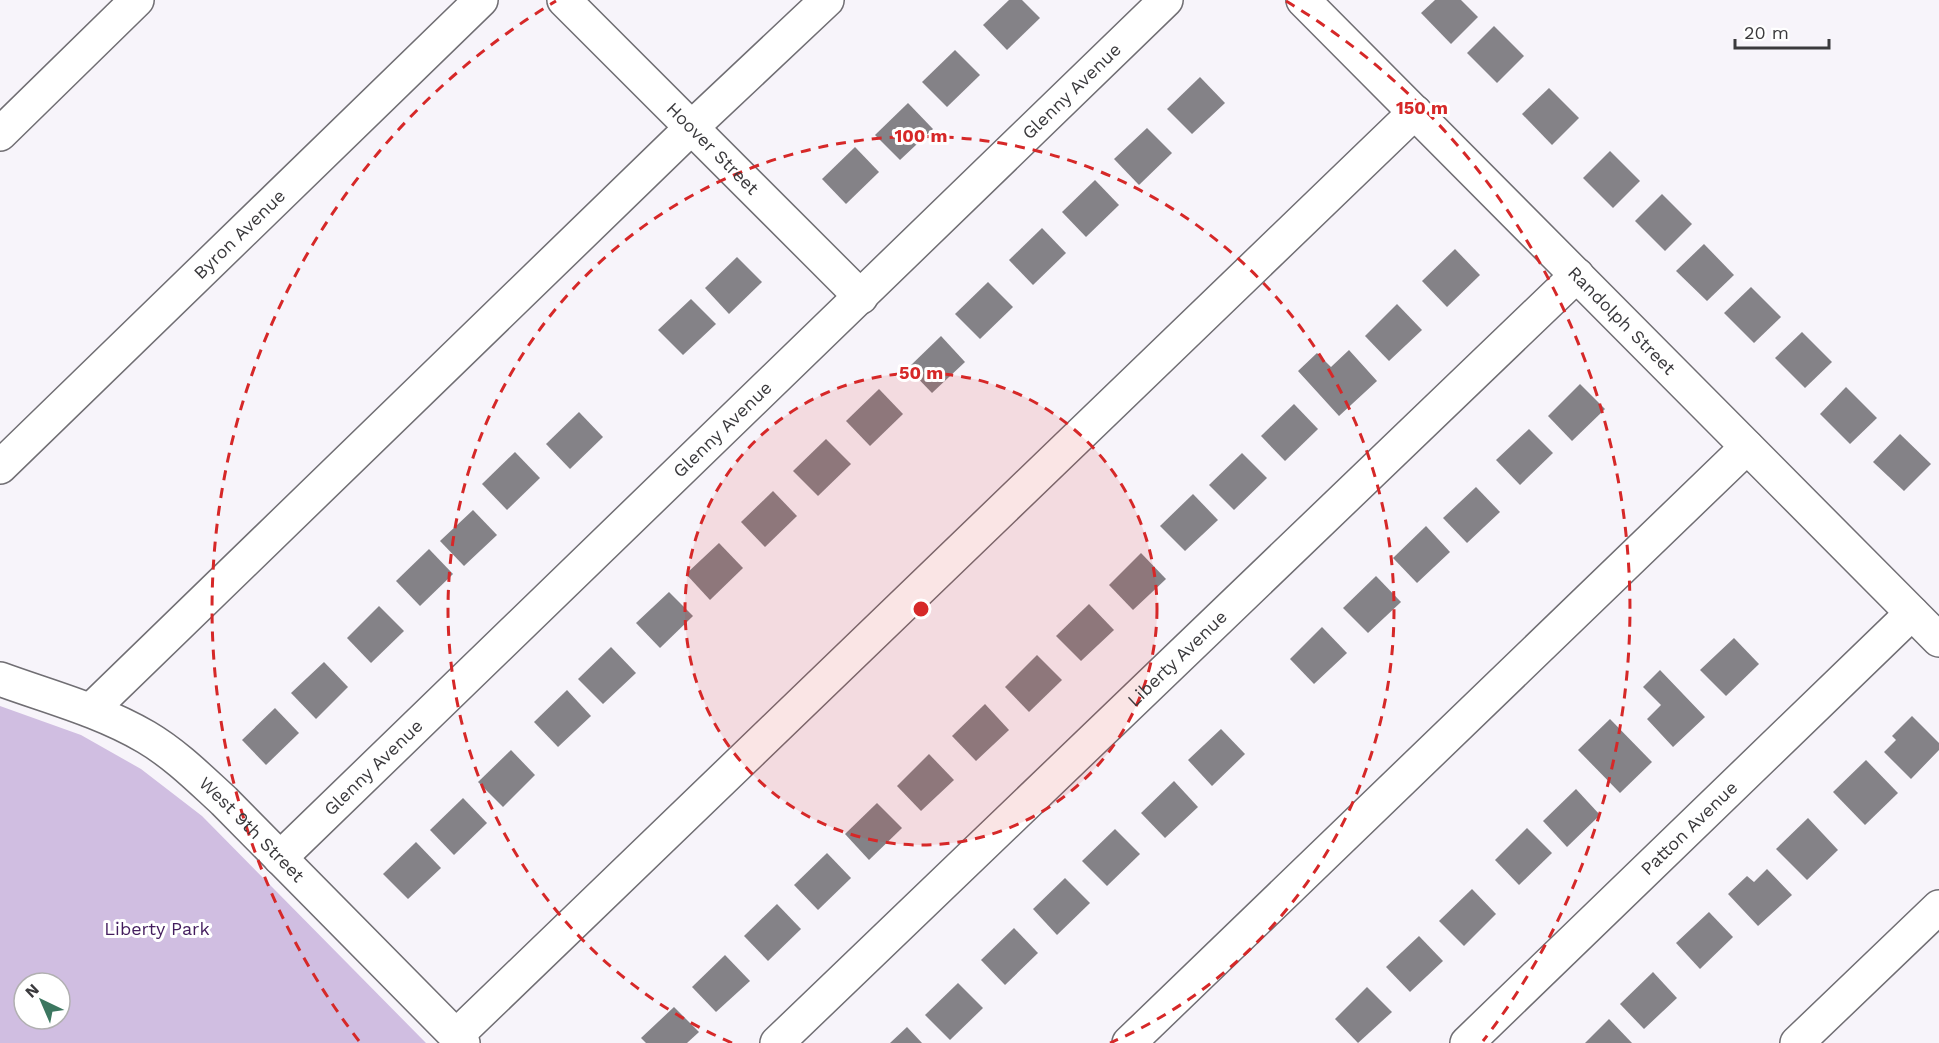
<svg xmlns="http://www.w3.org/2000/svg" width="1939" height="1043" font-family="'Work Sans',sans-serif">
<rect width="100%" height="100%" fill="#f7f4fa"/>
<path fill="#d0bee1" fill-rule="evenodd" d="M0 706 81 735 141 769 202 816 426 1043H0ZM24 983H60V1019H24Z"/>
<g fill="#848287">
<path d="M1009 0H1022L1040 18 1007 50 983 25Z"/>
<path d="M1435 0H1461L1478 17 1451 44 1421 13Z"/>
<path d="M1494 26 1524 56 1497 83 1467 53Z"/>
<path d="M955 50 980 75 947 107 922 82Z"/>
<path d="M1200 77 1225 103 1192 134 1167 109Z"/>
<path d="M1549 88 1579 118 1552 145 1522 114Z"/>
<path d="M908 103 933 129 900 160 875 135Z"/>
<path d="M1147 128 1172 153 1139 185 1114 159Z"/>
<path d="M855 147 879 172 846 204 822 179Z"/>
<path d="M1610 151 1640 181 1613 208 1583 178Z"/>
<path d="M1095 180 1119 205 1086 237 1062 212Z"/>
<path d="M1662 194 1692 224 1665 251 1635 221Z"/>
<path d="M1042 228 1066 253 1033 285 1009 260Z"/>
<path d="M1704 244 1734 275 1707 301 1676 271Z"/>
<path d="M1455 249 1480 275 1447 307 1422 281Z"/>
<path d="M737 257 762 282 729 314 705 288Z"/>
<path d="M988 282 1013 307 980 339 955 314Z"/>
<path d="M1751 287 1781 317 1754 343 1724 313Z"/>
<path d="M691 299 716 324 683 355 658 330Z"/>
<path d="M1397 304 1422 330 1389 361 1365 336Z"/>
<path d="M1802 332 1832 362 1805 388 1775 358Z"/>
<path d="M941 336 965 362 932 393 908 368Z"/>
<path d="M1349 350 1377 381 1339 416 1298 371 1317 353 1331 367Z"/>
<path d="M1580 384 1605 409 1572 441 1548 416Z"/>
<path d="M1846 387 1877 418 1850 444 1820 414Z"/>
<path d="M879 389 903 414 870 446 846 421Z"/>
<path d="M1294 404 1318 429 1285 461 1261 436Z"/>
<path d="M579 412 603 437 570 469 546 444Z"/>
<path d="M1529 429 1553 453 1520 485 1496 460Z"/>
<path d="M1900 434 1931 464 1904 491 1873 462Z"/>
<path d="M826 439 851 464 818 496 793 471Z"/>
<path d="M515 452 540 478 507 510 482 484Z"/>
<path d="M1242 453 1267 478 1234 510 1209 485Z"/>
<path d="M1476 487 1500 512 1467 543 1443 518Z"/>
<path d="M773 491 797 516 765 547 741 522Z"/>
<path d="M1193 494 1218 520 1185 551 1160 526Z"/>
<path d="M473 510 497 535 464 566 440 541Z"/>
<path d="M1426 526 1450 552 1417 583 1393 558Z"/>
<path d="M719 543 743 568 710 600 686 574Z"/>
<path d="M429 549 453 574 420 606 396 581Z"/>
<path d="M1141 553 1166 579 1133 610 1109 585Z"/>
<path d="M1376 576 1401 602 1368 633 1343 608Z"/>
<path d="M669 592 693 616 660 648 636 623Z"/>
<path d="M1089 604 1114 630 1081 661 1056 636Z"/>
<path d="M379 606 404 631 371 663 347 638Z"/>
<path d="M1322 627 1347 653 1314 684 1290 659Z"/>
<path d="M1734 638 1759 664 1726 696 1700 670Z"/>
<path d="M611 647 636 673 603 704 578 679Z"/>
<path d="M1037 655 1062 680 1029 712 1005 687Z"/>
<path d="M324 662 348 687 316 719 291 693Z"/>
<path d="M1660 670 1705 717 1673 747 1647 719 1661 705 1643 687Z"/>
<path d="M567 690 591 716 558 747 534 722Z"/>
<path d="M985 704 1009 730 976 761 952 736Z"/>
<path d="M275 708 299 733 266 765 242 740Z"/>
<path d="M1912 716 1939 743V750L1911 779 1884 752 1896 740 1892 736Z"/>
<path d="M1610 719 1652 762 1620 793 1578 750Z"/>
<path d="M1221 729 1245 754 1212 786 1188 760Z"/>
<path d="M511 750 535 775 503 807 478 782Z"/>
<path d="M929 754 954 780 921 811 897 786Z"/>
<path d="M1866 760 1898 793 1865 825 1833 792Z"/>
<path d="M1174 781 1198 807 1165 838 1141 813Z"/>
<path d="M1576 789 1600 815 1567 847 1543 821Z"/>
<path d="M463 798 487 823 454 855 430 830Z"/>
<path d="M877 803 902 828 869 860 845 834Z"/>
<path d="M1808 818 1838 850 1807 880 1776 849Z"/>
<path d="M1527 828 1552 853 1519 885 1495 860Z"/>
<path d="M1115 829 1140 854 1107 886 1082 861Z"/>
<path d="M416 842 441 868 408 899 383 874Z"/>
<path d="M827 853 851 878 818 910 794 885Z"/>
<path d="M1767 869 1792 895 1758 926 1728 894 1747 876 1754 882Z"/>
<path d="M1065 878 1090 903 1057 935 1033 909Z"/>
<path d="M1472 889 1496 914 1464 946 1439 921Z"/>
<path d="M777 904 801 929 768 961 744 936Z"/>
<path d="M1709 912 1733 937 1700 969 1676 943Z"/>
<path d="M1014 928 1038 953 1005 985 981 960Z"/>
<path d="M1419 936 1443 961 1410 992 1386 967Z"/>
<path d="M725 955 750 981 716 1012 692 987Z"/>
<path d="M1653 972 1677 998 1644 1029 1620 1004Z"/>
<path d="M958 983 983 1008 950 1040 925 1015Z"/>
<path d="M1367 987 1392 1012 1358 1043 1335 1019Z"/>
<path d="M674 1007 699 1032 687 1043H646L641 1038Z"/>
<path d="M1609 1019 1632 1043H1585Z"/>
<path d="M907 1027 922 1043H890Z"/>
</g>
<g fill="none" stroke-linecap="round" stroke-linejoin="round">
<defs>
<g id="minor">
<path id="s1" d="M564 0 861 297"/>
<path id="s2" d="M1303 0 1939 640"/>
<path d="M0 134 137 0"/>
<path id="s3" d="M0 467 481 0"/>
<path id="s4" d="M0 679C49 697 100 710 146 737 175 754 200 779 224 801L463 1043"/>
<path d="M91 710 691 128 827 0"/>
<path id="s5" d="M280 858 1166 0"/>
<path d="M456 1036 1415 112"/>
<path id="s6" d="M777 1043 1577 275"/>
<path d="M1129 1043 1747 447"/>
<path id="s7" d="M1467 1043 1912 613"/>
<path d="M1797 1043 1939 907"/>
</g>
</defs>
<use href="#minor" stroke="#706e73" stroke-width="36"/>
<use href="#minor" stroke="#fff" stroke-width="33"/>
</g>
<circle cx="921" cy="609" r="236" fill="#d62828" fill-opacity=".12"/>
<g fill="none" stroke="#d62828" stroke-width="3" stroke-dasharray="10 8">
<circle cx="921" cy="609" r="236"/>
<path d="M732 1043A473 473 0 1 1 1110 1043"/>
<path d="M359 1041A709 709 0 0 1 556 1M1286 1A709 709 0 0 1 1483 1041"/>
</g>
<g text-anchor="middle" stroke-width="6" stroke-linejoin="round" paint-order="stroke">
<g font-size="18" fill="#3b3a3d" stroke="#fff">
<text dy="6" stroke="none"><textPath href="#s5" startOffset="1102">Glenny Avenue</textPath></text>
<text dy="6" stroke="none"><textPath href="#s1" startOffset="210">Hoover Street</textPath></text>
<text dy="6" stroke="none"><textPath href="#s3" startOffset="334">Byron Avenue</textPath></text>
<text dy="6" stroke="none"><textPath href="#s2" startOffset="452">Randolph Street</textPath></text>
<text dy="6" stroke="none"><textPath href="#s5" startOffset="616">Glenny Avenue</textPath></text>
<text dy="6" stroke="none"><textPath href="#s6" startOffset="555">Liberty Avenue</textPath></text>
<text dy="6" stroke="none"><textPath href="#s5" startOffset="130">Glenny Avenue</textPath></text>
<text dy="6" stroke="none"><textPath href="#s7" startOffset="309">Patton Avenue</textPath></text>
<text dy="6" stroke="none"><textPath href="#s4" startOffset="298">West 9th Street</textPath></text>
</g>
<g font-size="18" fill="#431d5e" stroke="#fff">
<text x="157" y="935">Liberty Park</text>
</g>
</g>
<circle cx="921" cy="609" r="9" fill="#d62828" stroke="#fff" stroke-width="3"/>
<g font-size="18" text-anchor="middle" font-weight="bold" fill="#d62828" stroke="#fff" stroke-width="6" stroke-linejoin="round" paint-order="stroke">
<text x="1422" y="114">150 m</text>
<text x="921" y="142">100 m</text>
<text x="921" y="379">50 m</text>
</g>
<g transform="translate(42 1001) rotate(316)"><circle r="28" fill="#ffffff" stroke="#b1b0b1" stroke-width="1.5"/>
<path d="M0-4.5L10 22L0 15L-10 22Z" fill="#3c7760"/>
<text y="-9" font-size="16" font-weight="bold" text-anchor="middle" fill="#3b3a3d">N</text>
</g>
<path d="M1735 39v9h94v-9" fill="none" stroke="#3b3a3d" stroke-width="3"/>
<text x="1744" y="39" font-size="18" fill="#3b3a3d" stroke="#ffffff" stroke-width="4.5" paint-order="stroke">20 m</text>
</svg>
